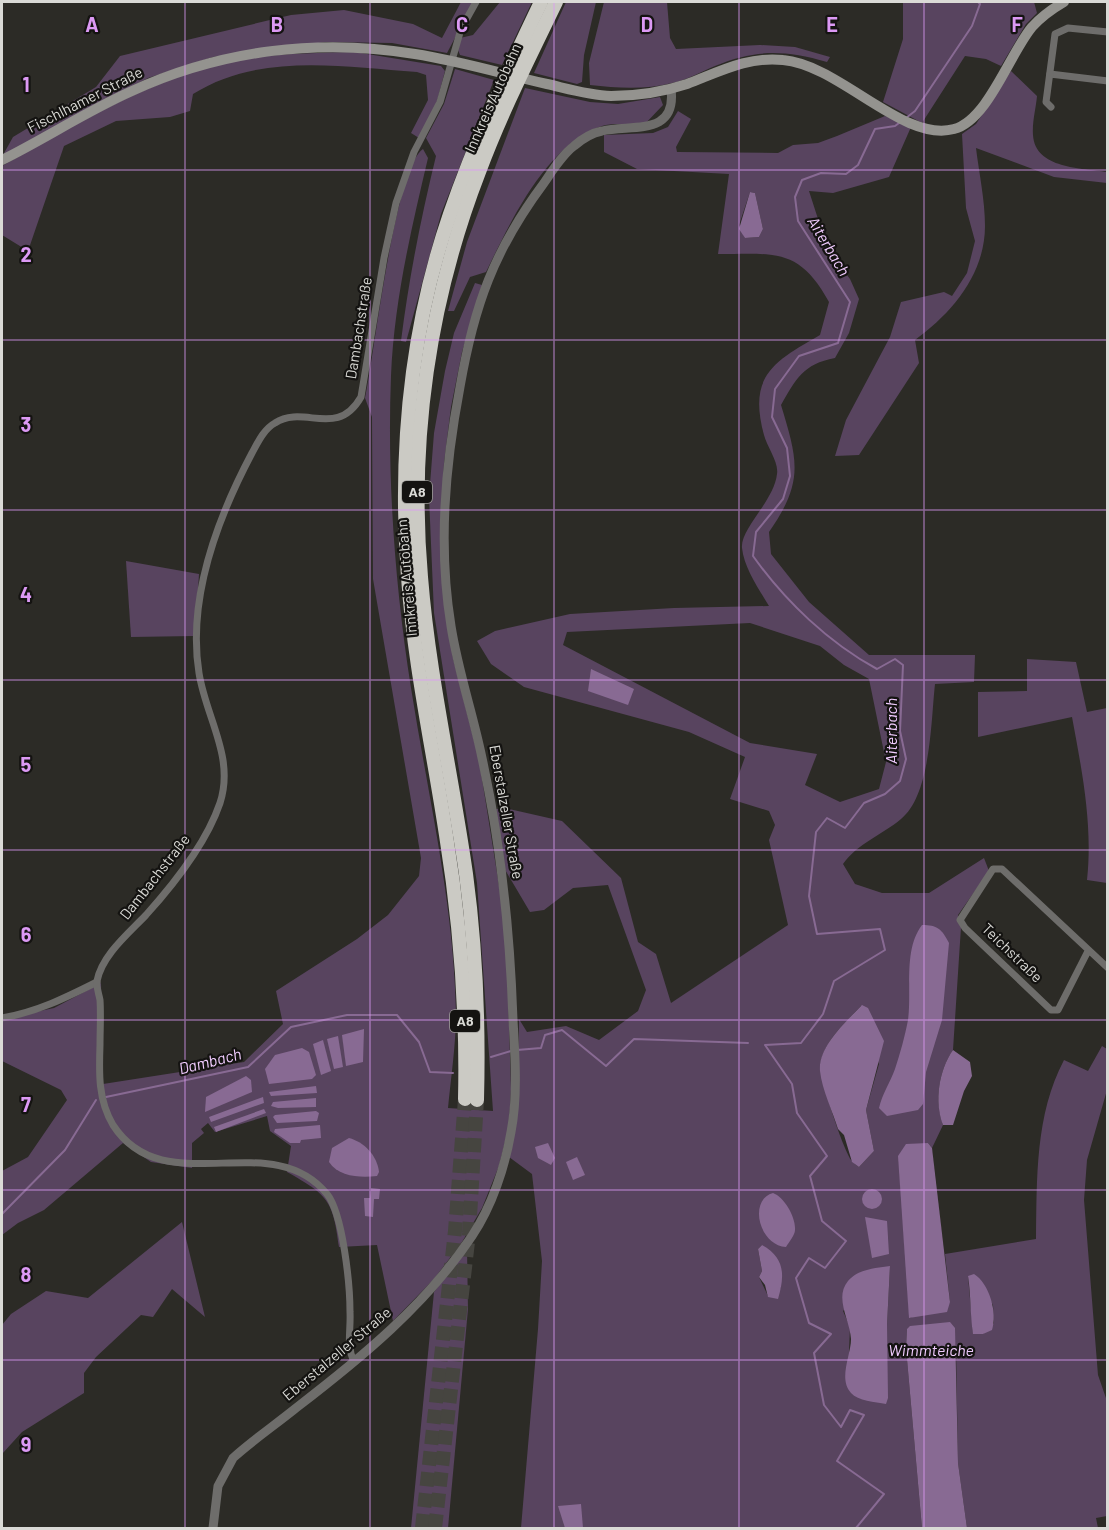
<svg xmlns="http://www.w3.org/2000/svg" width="1109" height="1530" font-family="Barlow,sans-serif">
<rect width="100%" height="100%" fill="#2c2b26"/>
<g fill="#58445f" fill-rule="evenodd">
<path d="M461 2H474L447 53 392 43 326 42 213 57 148 78 3 155 13 137 96 87 120 56 291 15 344 10 413 24 442 38Z"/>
<path d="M500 2H532L502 65 460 55 458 50 460 38 473 35Z"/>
<path d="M566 2H596L584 55 582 82 577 84 534 73Z"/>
<path d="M604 2H667L670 38 676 49 760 45 795 47 830 57 827 62C784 50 756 49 715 66 701 72 686 80 672 83 645 90 617 88 590 85L589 63Z"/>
<path d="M903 2H1034L1037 13 1026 24 1001 66 986 59 965 56 922 123 883 102 903 39Z"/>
<path d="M355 52 441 66 445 71 436 105 419 138 411 133 428 100 426 75 417 72C342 67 260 52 193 94L190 111 170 117 116 121 64 146 28 251 2 235V166C76 125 151 77 236 61 275 53 315 53 355 52Z"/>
<path d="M455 69 494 80 441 214 406 342 401 341C409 278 421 217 436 156L426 138 444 104Z"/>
<path d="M1011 71 1037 96C1036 108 1032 122 1033 135 1035 169 1082 168 1107 172V183L1054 177 976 148C979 173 985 200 985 226 985 274 952 313 915 340L919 363 859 455 835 456 846 420 890 337 901 302 944 292 952 296 967 273 975 241 966 208 962 134 976 124Z"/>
<path d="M525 88 590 102 618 104 660 97 663 105 644 125C631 125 614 122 602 126 545 146 511 221 486 272L470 277 454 311H448L467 242Z"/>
<path d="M678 111 691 119 676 147 677 152 778 153 793 145 818 143 837 136 885 116 911 127 889 177 833 193 809 191 828 250 850 279 859 299 849 333 835 358C803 364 796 379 781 405 798 461 804 482 769 532L771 554 809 602 869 655H975L974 682 935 684C931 720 931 795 901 819 882 835 858 843 843 864L855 884 882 893H929L984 858 989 871 958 915 961 927 953 1050C939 1070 934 1101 943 1125L932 1148 928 1143 905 1245 910 1318 950 1302 945 1254 1036 1239C1037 1178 1035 1115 1064 1060L1088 1071 1102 1046 1107 1049V1090L1087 1160 1084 1200 1098 1375 1108 1404 1107 1516 1096 1518 1098 1528H967L958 1463 956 1348 907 1329 906 1348 922 1528H521L538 1329 542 1261 532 1174 509 1157 518 1109 519 1019 527 1032 566 1026 599 1040 638 1011 646 990 608 885 573 888 544 910 530 912 504 868 496 809 505 808 562 821 621 878 638 942 656 954 671 1003 788 925 769 840 775 825 769 811 730 799 745 757 689 732 524 687 491 664 477 641 495 631 570 614 674 608 769 606C759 589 744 568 742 548 740 529 774 501 777 474 779 462 767 447 764 435 748 376 773 362 820 335L829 302C799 247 774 254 718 254L729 174 637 169 604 152V135L653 133 668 127ZM750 192 755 193 763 229 759 237 745 238 739 225ZM750 623 820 646 844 665 869 679 886 762 879 789 840 802 805 785 817 754 750 743 563 645 567 632ZM861 1006 879 1064 866 1110 874 1151 859 1167C858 1166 853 1163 852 1161 843 1150 818 1074 821 1061 826 1039 847 1021 861 1006ZM762 1245 780 1275 781 1288 768 1296 759 1277 762 1271 758 1249ZM890 1266 887 1325 849 1352 850 1327 843 1311ZM968 1276 989 1298 993 1305 994 1323 983 1334 973 1333Z"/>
<path d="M423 149 428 158C411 230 394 302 391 376 387 479 395 586 411 688 428 796 454 903 456 1013 456 1044 451 1077 448 1108L493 1111 477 883 434 613 429 497 434 433 445 371 454 333 475 283 482 285 462 352 451 407 444 463 440 538 453 658 479 760 501 898 507 962 511 1089 509 1126 499 1166 482 1208 462 1242 434 1279 393 1321 377 1245 339 1247C333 1200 328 1195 287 1172L291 1146 270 1131 267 1116 215 1132 208 1123 201 1129 204 1133 192 1143V1168L151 1162 123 1143 44 1210 18 1223 2 1235V1171L28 1157 67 1100 61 1090 2 1061V1019L54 1008 101 983 103 1084 244 1062 283 1024 276 991 357 939 388 915 419 876 421 858 373 579 372 417 365 398C374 357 395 167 423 149Z"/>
<path d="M126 561 199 574 195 636 131 637Z"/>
<path d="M1027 659 1076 662 1087 712 1107 708V883L1087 880C1093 825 1082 771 1072 717L978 737V692L1027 691Z"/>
<path d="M182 1222 205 1317 172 1289 153 1317 141 1315 96 1357 84 1373V1393L22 1432 2 1454V1325L11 1314 46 1291 88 1298Z"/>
<path d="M467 1249 468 1309 448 1528H411L434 1292Z"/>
</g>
<g fill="#886a93">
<path d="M750 192 755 193 763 229 759 237 745 238 739 229Z"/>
<path d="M591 669 634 689 628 705 588 691Z"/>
<path d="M922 925C937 925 942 929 949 943L942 1020 926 1072 923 1104 918 1110 887 1116 879 1108C882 1094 890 1083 895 1069 900 1054 905 1036 908 1020 912 990 903 950 922 925Z"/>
<path d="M862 1005 868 1008 884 1041 866 1110 874 1151 859 1167 852 1162 844 1135 838 1129C833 1112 822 1090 820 1071 818 1046 846 1022 862 1005Z"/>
<path d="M364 1029 363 1062 346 1066 342 1035Z"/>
<path d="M338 1036 343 1067 334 1069 327 1039Z"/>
<path d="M323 1040 331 1071 321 1075 313 1044Z"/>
<path d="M302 1048 309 1052 316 1075 312 1079 269 1084 265 1069 275 1055Z"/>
<path d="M953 1050 970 1062 972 1076 964 1091 953 1125H943C934 1101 939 1070 953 1050Z"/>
<path d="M246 1076 251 1080 252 1092 205 1112 206 1097Z"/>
<path d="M316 1086 317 1093 271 1096 269 1092Z"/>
<path d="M263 1097 264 1103 211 1122 209 1117Z"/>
<path d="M316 1098V1107L278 1108 271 1106 273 1102Z"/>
<path d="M264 1109 266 1113 216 1132 214 1127Z"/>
<path d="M316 1111 319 1113 317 1121 277 1123 273 1117 275 1115Z"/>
<path d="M320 1125 321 1138 301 1140 300 1143H290L274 1132 275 1129Z"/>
<path d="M349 1138C364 1142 377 1155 379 1172L377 1176C361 1178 339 1177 329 1162L332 1148Z"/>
<path d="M548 1143 555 1158 551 1165 538 1158 535 1147Z"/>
<path d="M928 1143 932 1148 950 1302 947 1312 909 1318 898 1156 906 1144Z"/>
<path d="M577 1157 585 1175 573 1180 566 1162Z"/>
<path d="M371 1188 380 1189 379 1199H374L373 1217 365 1216 364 1198H370Z"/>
<circle cx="872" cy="1199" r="10"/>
<path d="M773 1193C784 1197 796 1217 795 1230 795 1235 789 1242 786 1247 759 1245 748 1200 773 1193Z"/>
<path d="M865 1217 887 1221 889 1254 872 1258Z"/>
<path d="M762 1245C785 1258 785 1275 778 1299L768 1297 765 1285 759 1277 762 1271 758 1249Z"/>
<path d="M890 1266 887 1325 888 1398 886 1404C875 1402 858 1401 851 1393 838 1379 851 1355 851 1339 850 1320 834 1298 848 1281 858 1269 876 1268 890 1266Z"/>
<path d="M974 1274C989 1283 998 1313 992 1330L983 1334H973C970 1315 971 1295 968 1276Z"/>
<path d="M950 1322 955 1328 958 1463 967 1528H922L906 1348 907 1329 910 1326Z"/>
<path d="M581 1504 583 1528H565L558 1506Z"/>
</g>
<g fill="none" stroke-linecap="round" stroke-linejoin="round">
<g stroke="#886a93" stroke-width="2">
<path d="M906 118 915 111 972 26 980 4 978 2"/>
<path d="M517 1050 541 1048 545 1035 562 1030 606 1066 634 1039 748 1043"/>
<path d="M491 1057 511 1051"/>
<path d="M106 1097 248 1067 291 1027 347 1015H397L419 1042 430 1072 453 1073"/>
<path d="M2 1214 65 1150 96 1100"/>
<path d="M856 1528 884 1494 837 1461 864 1415 850 1410 841 1427 824 1405 814 1353 831 1334 809 1323 796 1278 809 1258 825 1268 846 1241 822 1221 810 1176 827 1156 797 1113 792 1084 765 1045 801 1043 823 1014 834 981 885 950 880 929 817 934 809 896 816 832 827 818 845 828 864 803 885 794 900 781 906 759 900 731 903 665 895 659 877 669C829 643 785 601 753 556L756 532 783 499 790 476 787 448 772 417 775 389 799 356 838 343 850 302 798 221 795 197 802 180 821 173 846 174 858 165 875 129 895 126 899 123"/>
</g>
<g stroke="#464540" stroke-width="14" stroke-dasharray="14 7" stroke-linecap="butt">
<path d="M422 1528 455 1231 465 1099"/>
<path d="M435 1528 469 1233 477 1100"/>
</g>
<g stroke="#6e6d6b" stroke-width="7">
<path d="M1050 74 1108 81"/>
<path d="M1051 107 1046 102 1055 34 1068 28 1108 32"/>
<path d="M1088 951 1058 1010H1051L965 928 960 920 993 869H1002L1108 968"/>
<path d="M2 1018C37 1012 65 998 97 982"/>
<path d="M354 1362C346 1345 351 1331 350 1312 350 1285 343 1214 327 1194 271 1125 164 1204 113 1125 98 1100 99 1073 100 1045 100 1030 101 1015 100 1000 99 994 96 987 97 981 102 955 129 933 146 915 174 884 206 844 220 803 235 757 206 718 199 673 187 598 217 519 252 453 258 442 264 429 275 423 304 404 337 439 361 397L384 258 396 203 414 152 440 102 461 29 476 2"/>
</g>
<path stroke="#6e6d6b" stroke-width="9" d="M213 1528 218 1486 233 1458C253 1440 275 1425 296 1408 361 1358 426 1305 472 1236 492 1206 505 1167 511 1132 518 1096 515 1056 513 1020 510 932 501 844 482 758 473 714 458 671 451 626 438 546 445 466 460 387 474 306 494 250 544 183 553 170 562 155 574 146 582 139 592 133 602 131 631 124 677 137 671 89"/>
<path stroke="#94938f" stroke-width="10" d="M2 160C46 138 87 111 132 91 221 50 319 38 415 54 460 61 503 74 547 84 569 89 589 95 611 96 636 96 663 92 687 84 719 72 748 56 783 60 840 65 903 143 954 129 988 120 1010 53 1032 27 1041 17 1052 9 1064 2"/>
<g stroke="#cbcac4" stroke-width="14">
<path d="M465 1099C467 1011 460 922 446 835 433 749 414 664 408 577 399 456 410 330 450 214 475 141 508 71 541 2"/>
<path d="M477 1100C479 1024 476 949 466 874 452 775 429 677 421 577 409 440 429 301 479 172 501 113 529 58 556 2"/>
</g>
</g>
<path fill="none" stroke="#dc99f4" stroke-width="1.5" stroke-opacity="0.55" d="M185 2V1528M370 2V1528M554 2V1528M739 2V1528M924 2V1528M2 170H1108M2 340H1108M2 510H1108M2 680H1108M2 850H1108M2 1020H1108M2 1190H1108M2 1360H1108"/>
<g text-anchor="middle" stroke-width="4.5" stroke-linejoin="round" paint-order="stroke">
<g fill="#141311" stroke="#9f9e9b" stroke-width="1.5">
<rect x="402" y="481" width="30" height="22" rx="4.5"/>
<rect x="450" y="1010" width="30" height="22" rx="4.5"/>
</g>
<g font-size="14" font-weight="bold" fill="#dadad6">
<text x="417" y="497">A8</text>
<text x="465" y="1026">A8</text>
</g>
<g font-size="15" fill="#dadad6" stroke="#141311">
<text transform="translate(493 98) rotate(-66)" y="5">Innkreis Autobahn</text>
<text transform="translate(85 100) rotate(-27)" y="5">Fischlhamer Straße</text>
<text transform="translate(359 328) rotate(-81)" y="5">Dambachstraße</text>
<text transform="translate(407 578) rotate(-95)" y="5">Innkreis Autobahn</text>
<text transform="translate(506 812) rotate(80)" y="5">Eberstalzeller Straße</text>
<text transform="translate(155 877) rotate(-52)" y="5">Dambachstraße</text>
<text transform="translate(1012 953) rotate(44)" y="5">Teichstraße</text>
<text transform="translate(337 1354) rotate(-40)" y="5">Eberstalzeller Straße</text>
</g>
<g font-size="16" font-style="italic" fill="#f1ccff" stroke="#141311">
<text transform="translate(829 246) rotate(59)" y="6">Aiterbach</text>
<text transform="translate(891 731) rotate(-90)" y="6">Aiterbach</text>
<text transform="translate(210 1061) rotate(-14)" y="6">Dambach</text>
<text x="931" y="1356">Wimmteiche</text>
</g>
</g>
<g font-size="20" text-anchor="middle" font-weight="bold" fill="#dc99f4" stroke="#141311" stroke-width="4.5" stroke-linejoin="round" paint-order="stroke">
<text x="92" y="32">A</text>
<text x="277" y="32">B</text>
<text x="462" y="32">C</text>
<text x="647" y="32">D</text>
<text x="832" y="32">E</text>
<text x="1017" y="32">F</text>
<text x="26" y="92">1</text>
<text x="26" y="262">2</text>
<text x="26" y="432">3</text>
<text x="26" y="602">4</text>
<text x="26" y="772">5</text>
<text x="26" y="942">6</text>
<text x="26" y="1112">7</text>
<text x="26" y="1282">8</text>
<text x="26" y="1452">9</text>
</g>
<rect width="1109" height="1530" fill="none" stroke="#dadad6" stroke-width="6"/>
</svg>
